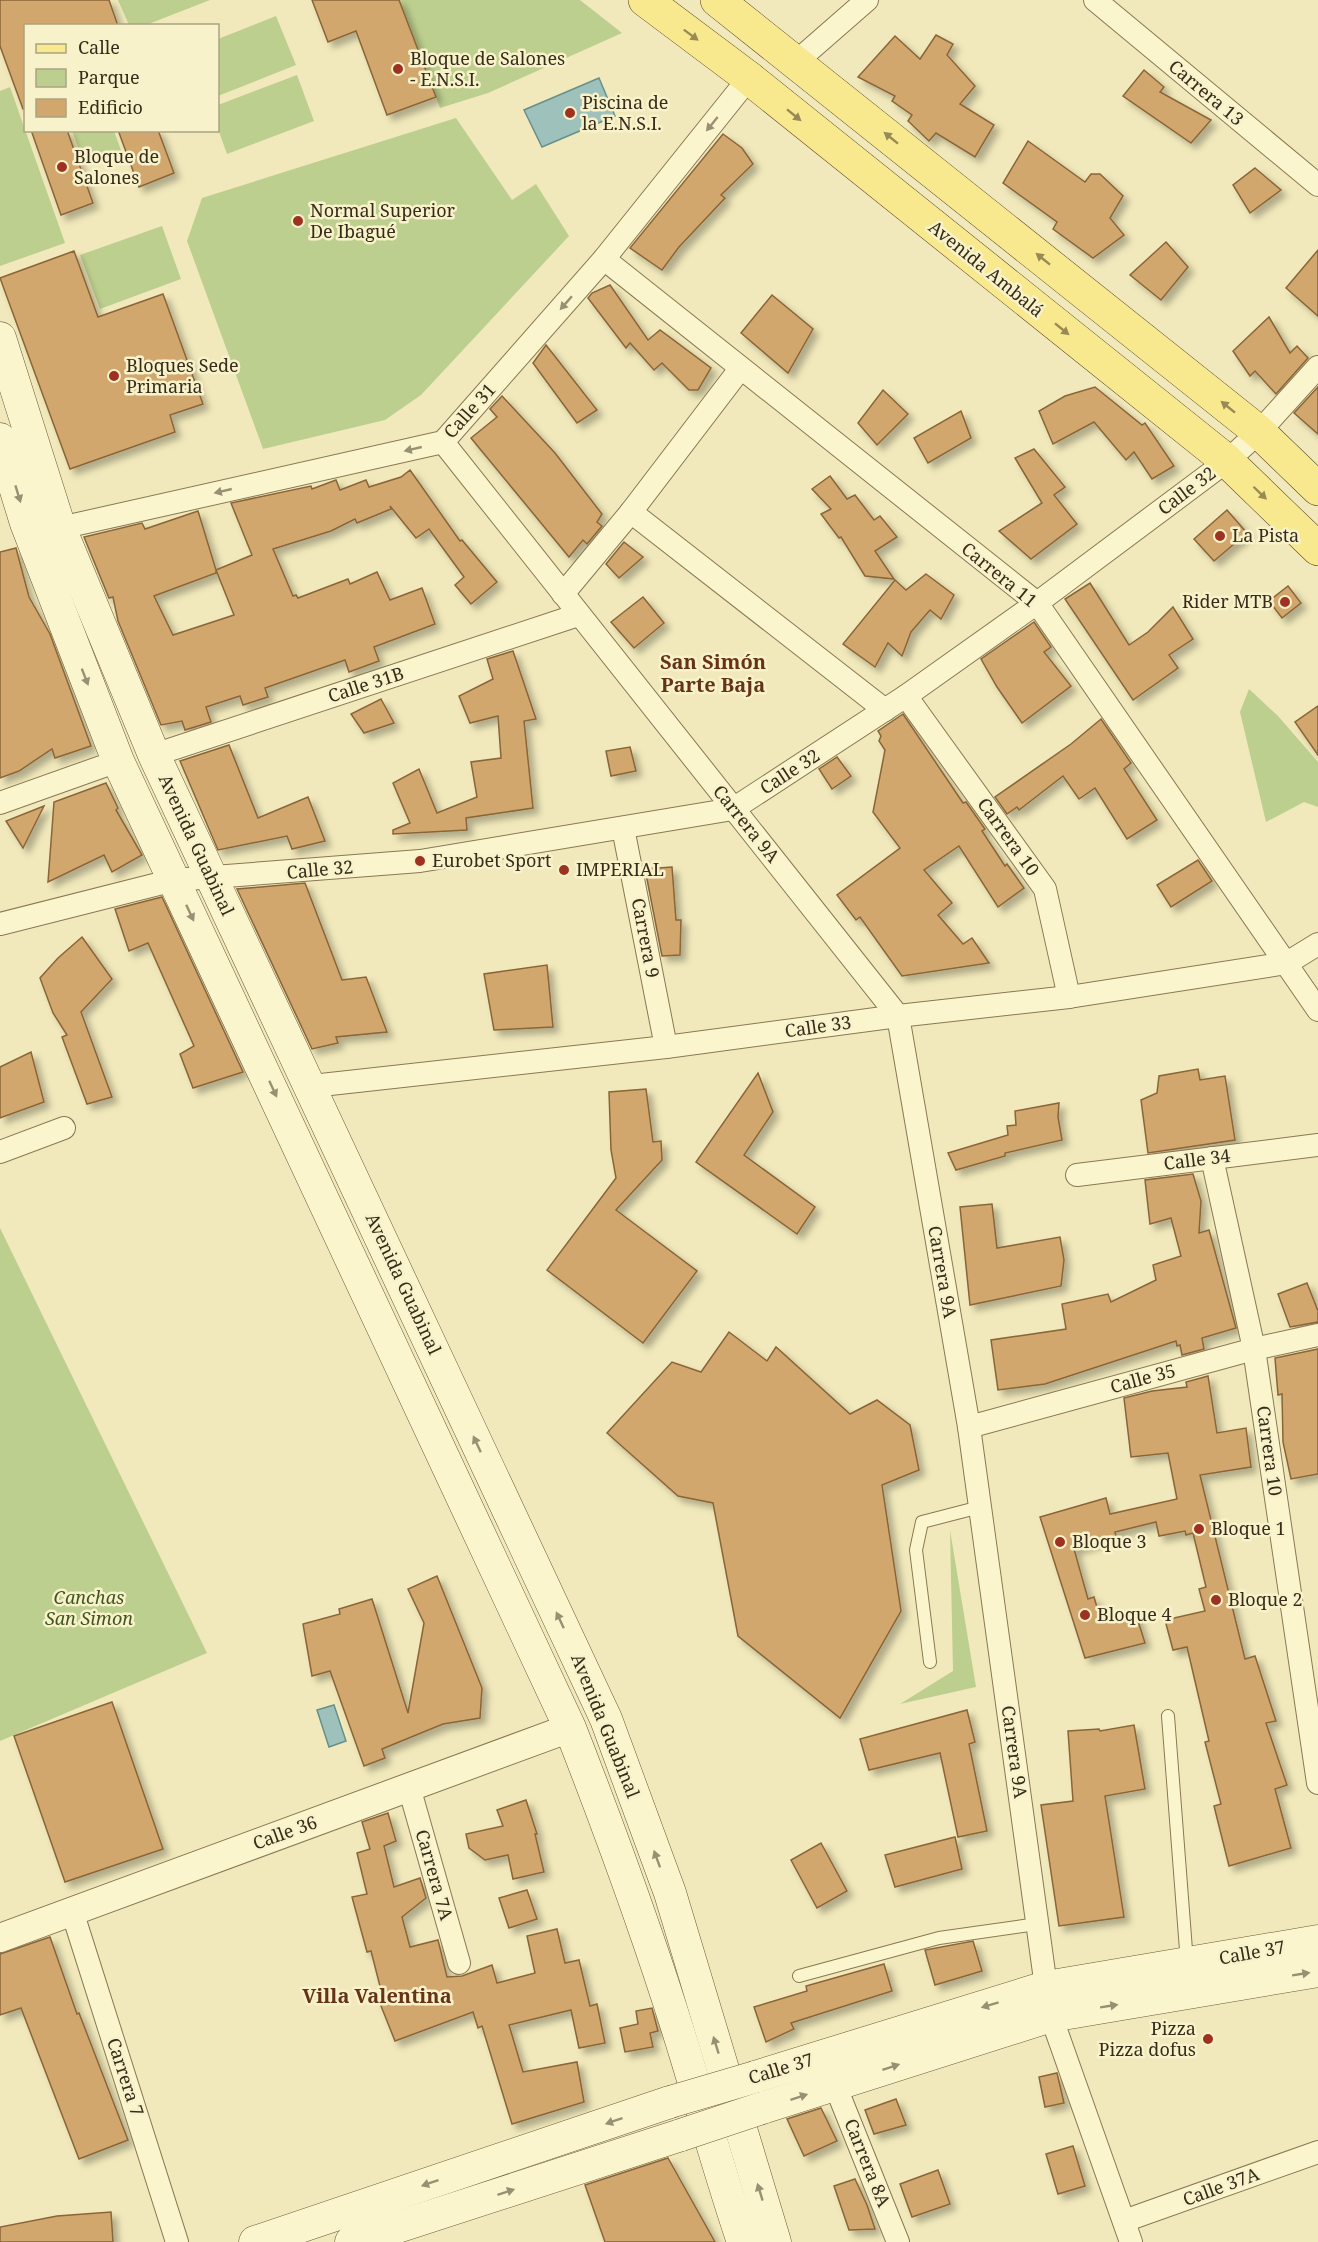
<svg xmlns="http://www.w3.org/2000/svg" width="1318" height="2242" font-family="'Noto Serif',serif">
<defs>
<filter id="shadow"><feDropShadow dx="5.5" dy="5.5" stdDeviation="3" flood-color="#0004"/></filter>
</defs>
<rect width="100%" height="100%" fill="#f1e9bb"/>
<g fill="#bdcf8e">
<path d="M118 0H210L146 25H129Z"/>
<path d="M399 0H580L622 33 488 93 440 108Z"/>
<path d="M276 16 296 65 218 96V39Z"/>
<path d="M297 75 314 121 227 154 218 129V105Z"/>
<path d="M10 87 65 243 0 266V91Z"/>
<path d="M456 118 512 200 536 184 569 236 421 395 385 420 263 449 187 241 202 198Z"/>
<path d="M72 131H114L122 153 85 166Z"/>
<path d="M162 226 181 279 100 309 80 255Z"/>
<path d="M1249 689 1278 716 1318 762V807L1304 802 1266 822 1240 712Z"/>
<path d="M0 1228 207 1653 0 1741Z"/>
<path d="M950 1530 976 1687 900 1704 953 1671Z"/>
</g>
<g fill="#9fc1bc" stroke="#678f8b" stroke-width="1.5">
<path d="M599 78 615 116 542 147 524 110Z"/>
<path d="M334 1705 346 1741 329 1747 317 1710Z"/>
</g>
<g fill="#d2a76d" stroke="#8a6538" stroke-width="1.5" fill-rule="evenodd" filter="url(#shadow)">
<path d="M0 0H109L118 26H26V109H23L0 46Z"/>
<path d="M312 0H399L436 97 387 115 356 31 328 42Z"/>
<path d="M936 35 953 44 947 55 975 86 960 104 994 125 975 157 936 133 929 141 908 121 912 115 892 101 895 96 858 77 895 36 920 59Z"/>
<path d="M1144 70 1164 87 1160 92 1211 120 1191 143 1123 96Z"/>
<path d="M31 130H67L93 203 61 215Z"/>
<path d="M118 130H158L174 173 139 187Z"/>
<path d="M723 134 742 148 753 164 721 195 725 198 679 247 662 270 630 248Z"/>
<path d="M1028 141 1085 182 1091 174H1100L1123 196 1110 218 1124 235 1093 258 1053 229 1057 222 1003 183Z"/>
<path d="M1255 168 1281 190 1250 213 1233 185Z"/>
<path d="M1166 242 1188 267 1161 300 1130 275Z"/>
<path d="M1318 250V316L1286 288Z"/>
<path d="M74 251 98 317 163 294 203 404 170 415 175 432 70 469 0 278Z"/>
<path d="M610 285 648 340 660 330 711 368 698 390H689L662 363 654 370 630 343 626 348 588 298 592 293Z"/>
<path d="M772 295 813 329 788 373 741 333Z"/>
<path d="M1269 317 1290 353 1297 346 1308 358 1276 394 1255 371 1250 376 1233 351Z"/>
<path d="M546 345 597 410 577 423 533 363Z"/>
<path d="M1095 387 1142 425 1145 423 1174 466 1152 479 1134 452 1126 460 1094 422 1053 444 1039 411 1065 396Z"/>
<path d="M1318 387V434L1294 413Z"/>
<path d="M883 390 908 414 877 445 858 423Z"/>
<path d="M502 396 555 453 602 514 597 522 602 526 587 544 583 540 569 557 471 438 497 417 490 409Z"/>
<path d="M961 411 971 438 928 463 914 438Z"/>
<path d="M1034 449 1065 487 1054 495 1077 524 1031 559 999 531 1042 503 1015 458Z"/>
<path d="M410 470 460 541 462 540 497 582 471 604 455 585 464 577 429 529 416 538 390 506 391 509 357 523 355 519 331 531 273 549 293 596 296 595 298 598 348 579 350 584 377 572 390 600 422 588 435 624 374 647 379 661 349 672 345 660 265 688 268 697 243 705 240 696 206 707 211 722 185 730 182 721 161 725 118 621 113 597 109 598 84 537 142 523 145 529 198 511 216 570 252 555 231 503 311 486 312 489 336 480 340 490 366 480 369 487 401 477ZM216 570 234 615 173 635 154 596 216 573Z"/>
<path d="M830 476 847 499 855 495 874 520 880 516 897 537 875 551 894 579 865 576 841 537 839 538 821 514 831 509 812 489Z"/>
<path d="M1227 510 1247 533 1214 561 1194 539Z"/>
<path d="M624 542 643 557 619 578 606 564Z"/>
<path d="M16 548 29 597 50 634 91 746 55 758 52 749 19 771 0 778V552Z"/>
<path d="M926 574 954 595 941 619 930 610 911 632 902 656 888 643 875 667 843 644 895 580 906 590Z"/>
<path d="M1090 583 1129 645 1148 632 1173 607 1193 639 1169 655 1178 668 1133 700 1065 599Z"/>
<path d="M1288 586 1301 603 1282 618 1269 601Z"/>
<path d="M643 597 664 623 634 648 611 622Z"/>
<path d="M1034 622 1051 647 1044 652 1071 686 1022 723 997 687 981 659Z"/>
<path d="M513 651 536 719 524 721 533 808 466 818 467 830 393 834V830L410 823 393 783 419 769 437 813 477 797 471 762 501 758 498 716 470 723 459 696 493 679 487 659Z"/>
<path d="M381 699 394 723 364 733 351 714Z"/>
<path d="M1318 706V755L1295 722Z"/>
<path d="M903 714 963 803 966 802 985 829 982 831 1005 866 1007 864 1024 888 998 907 959 846 924 870 952 903 938 915 963 944 972 938 989 963 902 976 860 917 856 920 837 895 900 848 873 812 885 750 879 741 881 736 878 731Z"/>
<path d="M1101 719 1131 763 1124 769 1157 820 1127 839 1095 788 1079 799 1063 776 1019 810 1017 807 1007 814 995 797 1071 744Z"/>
<path d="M229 745 258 818 308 797 325 841 292 849 287 836 218 850 180 761Z"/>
<path d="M630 747 636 771 611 776 606 751Z"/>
<path d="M837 757 851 776 832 789 819 769Z"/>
<path d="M106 783 118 808 116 810 142 855 112 872 104 855 48 882 54 802Z"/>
<path d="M44 806 23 848 6 821Z"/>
<path d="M1198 860 1212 881 1171 907 1157 885Z"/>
<path d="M672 867 676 920H681L680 955 662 956 645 869Z"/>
<path d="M305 883 342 980 366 977 387 1032 336 1037 338 1043 312 1049 237 889Z"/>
<path d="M162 897 243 1072 193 1088 180 1054 194 1046 148 943 129 951 115 909Z"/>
<path d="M82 937 112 979 81 1012 112 1097 87 1104 62 1037 67 1035 53 1013 40 978 58 958Z"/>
<path d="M547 965 553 1027 494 1030 484 974Z"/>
<path d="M31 1052 44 1102 0 1118V1067Z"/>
<path d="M1198 1069 1200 1080 1225 1076 1235 1140 1148 1153 1141 1100 1157 1093 1159 1076Z"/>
<path d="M758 1073 773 1112 744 1155 815 1207 797 1234 696 1162Z"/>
<path d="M646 1089 653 1142 661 1141 662 1160 616 1210 697 1271 643 1343 547 1270 616 1178 611 1150 609 1092Z"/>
<path d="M1059 1103 1058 1117 1062 1140 1005 1153V1156L956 1170 948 1153 1008 1135 1007 1126 1016 1125 1015 1111Z"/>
<path d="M1193 1174 1201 1201 1199 1233 1209 1230 1236 1328 1202 1338 1204 1349 1182 1355 1180 1345 1177 1346 1176 1341 1045 1384 998 1390 991 1340 1066 1329 1062 1304 1108 1294 1111 1302 1156 1280 1153 1265 1181 1256 1171 1218 1150 1224 1145 1180Z"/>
<path d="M992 1204 997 1248 1060 1237 1064 1260 1061 1286 970 1305 960 1207Z"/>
<path d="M1307 1283 1318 1311V1322L1290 1327 1278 1294Z"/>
<path d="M729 1332 767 1361 776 1347 850 1414 877 1400 910 1425 919 1470 882 1485 901 1611 840 1718 738 1636 713 1503 678 1496 607 1433 672 1362 701 1372Z"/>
<path d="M1318 1349V1474L1291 1479 1283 1442 1282 1394 1278 1395 1275 1358Z"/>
<path d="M1208 1376 1217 1433 1246 1428 1251 1467 1200 1475 1245 1659 1255 1656 1276 1721 1266 1723 1287 1785 1275 1789 1291 1848 1229 1866 1214 1806 1221 1804 1205 1742 1209 1741 1187 1647 1173 1650 1165 1620 1205 1611 1199 1589 1206 1587 1193 1533 1186 1535 1185 1531 1159 1536 1156 1522 1115 1532 1116 1536 1074 1549 1088 1599 1094 1597 1101 1621 1135 1611 1145 1643 1085 1658 1040 1517 1106 1498 1110 1514 1177 1499 1168 1453 1131 1457 1124 1398 1152 1391 1187 1387 1186 1382Z"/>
<path d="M437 1576 482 1688 480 1718 443 1724 382 1749 385 1758 364 1766 330 1671 312 1676 303 1624 340 1614 339 1609 372 1599 408 1713 424 1623 408 1589Z"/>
<path d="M112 1702 163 1849 65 1882 14 1736Z"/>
<path d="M967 1710 975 1742 969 1744 987 1831 958 1837 940 1753 869 1770 860 1739Z"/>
<path d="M1134 1725 1145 1789 1105 1796 1124 1917 1059 1926 1041 1805 1073 1801 1068 1731 1099 1729 1100 1731Z"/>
<path d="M526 1800 537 1834H535L544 1872 513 1879 508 1855 485 1860 469 1848 466 1834 503 1826 497 1810Z"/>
<path d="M388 1813 396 1841 384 1846 394 1887 420 1878 426 1898 402 1917 410 1947 438 1940 447 1977 462 1976 492 1965 497 1983 535 1973 527 1936 557 1929 565 1963 579 1960 590 2006 597 2004 605 2043 579 2048 571 2010 509 2025 523 2072 577 2062 584 2102 512 2124 482 2026 478 2028 473 2012 395 2041 377 1996 382 1994 371 1951 367 1952 352 1897 367 1894 357 1853 370 1849 362 1822Z"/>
<path d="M955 1837 962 1869 895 1887 885 1855Z"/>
<path d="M821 1843 847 1891 817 1908 791 1860Z"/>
<path d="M527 1890 537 1919 509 1928 499 1898Z"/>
<path d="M50 1937 77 2014 79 2013 128 2140 79 2159 21 2008 0 2015V1954Z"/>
<path d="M973 1941 982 1971 935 1985 925 1950Z"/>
<path d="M884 1964 892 1991 791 2023 794 2029 766 2042 754 2007 807 1991 806 1986Z"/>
<path d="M652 2008 658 2031 650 2033 653 2047 625 2052 620 2028 638 2024 636 2011Z"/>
<path d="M1057 2073 1064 2103 1045 2107 1039 2077Z"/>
<path d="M896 2099 906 2125 874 2134 865 2110Z"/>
<path d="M821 2108 837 2141 804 2156 787 2119Z"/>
<path d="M1073 2146 1085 2186 1058 2194 1046 2154Z"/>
<path d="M668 2158 715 2242H605L585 2185Z"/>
<path d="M938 2170 950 2204 912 2217 900 2184Z"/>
<path d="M855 2179 867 2205 875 2229 849 2230 834 2186Z"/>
<path d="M111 2212 113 2242H0V2227L57 2216Z"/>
</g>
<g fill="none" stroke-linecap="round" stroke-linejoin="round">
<defs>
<g id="service">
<path d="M930 1662 916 1550 922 1522 980 1507"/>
<path d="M1168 1716 1187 1963"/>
<path d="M799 1976 939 1938 1037 1924"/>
</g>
<g id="minor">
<path d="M1095 0 1318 185"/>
<path d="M796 62 867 0"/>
<path d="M604 259 1037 603 1318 1010"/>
<path d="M443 442 898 1016 969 1427 1046 1987 1051 2016 1131 2242"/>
<path d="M631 512 885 710"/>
<path d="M60 528 443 442 604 259 749 78"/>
<path d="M563 594 631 512 740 369"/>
<path d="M906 696 1045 889 1069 997"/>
<path d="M154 755 578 615"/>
<path d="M0 803 118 761"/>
<path d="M623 828 666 1047"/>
<path d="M0 924 174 880 420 861 733 809 906 696 1037 603 1227 461 1259 432 1318 367"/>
<path d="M312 1086 666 1047 898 1016 1069 997 1287 963 1318 944"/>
<path d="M0 1152 64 1128"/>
<path d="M1212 1158 1254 1349 1318 1783"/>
<path d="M1077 1175 1318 1145"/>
<path d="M969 1427 1254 1349 1318 1335"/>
<path d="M409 1787 459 1963"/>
<path d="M72 1911 177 2242"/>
<path d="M835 2085 898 2242"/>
<path d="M1124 2221 1318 2152"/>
</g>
<path id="tertiary" d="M0 1938 570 1728"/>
<g id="secondary">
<path d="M0 338 60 528 154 755 606 1719 670 1893 775 2242"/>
<path d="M0 439 26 523 118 761 570 1728C613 1838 654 1950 688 2063 706 2123 723 2183 743 2242"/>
<path d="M755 2077 1046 1987 1318 1941"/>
<path d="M762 2108 1051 2016 1318 1971"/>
<path d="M255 2242 670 2102"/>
<path d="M351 2242 681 2135"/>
</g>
<g id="primary">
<path d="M645 0 749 78 1227 461 1318 549"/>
<path d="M717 0 1259 432 1318 489"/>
</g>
</defs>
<use href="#service" stroke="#897854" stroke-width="14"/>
<use href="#minor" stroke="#897854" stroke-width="24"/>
<use href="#tertiary" stroke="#897854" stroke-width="30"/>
<use href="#secondary" stroke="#6a5937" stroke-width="33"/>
<use href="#primary" stroke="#564529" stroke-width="34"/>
<use href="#service" stroke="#fbf5ce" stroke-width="12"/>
<use href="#minor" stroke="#fbf5ce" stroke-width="22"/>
<use href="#tertiary" stroke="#fbf5ce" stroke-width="28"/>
<use href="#secondary" stroke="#fbf5ce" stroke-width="32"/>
<use href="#primary" stroke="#f8e88e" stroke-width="33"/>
<defs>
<g id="secondary-bridge">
<path d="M670 2102 755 2077"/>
<path d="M681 2135 762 2108"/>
</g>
</defs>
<use href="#secondary-bridge" stroke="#6a5937" stroke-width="33" stroke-linecap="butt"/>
<use href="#secondary-bridge" stroke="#fbf5ce" stroke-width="32"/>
</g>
<defs><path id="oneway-solid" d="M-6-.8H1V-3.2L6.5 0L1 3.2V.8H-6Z" transform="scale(1.5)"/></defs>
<g fill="#988a54">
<use href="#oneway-solid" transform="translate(691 35) rotate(37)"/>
<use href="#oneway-solid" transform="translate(794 115) rotate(39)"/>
<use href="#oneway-solid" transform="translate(891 138) rotate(-141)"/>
<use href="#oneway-solid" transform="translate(1043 259) rotate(-141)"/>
<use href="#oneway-solid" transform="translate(1062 329) rotate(39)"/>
<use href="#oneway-solid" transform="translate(1228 407) rotate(-141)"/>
<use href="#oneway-solid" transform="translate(1260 493) rotate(44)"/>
</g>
<g fill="#999074">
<use href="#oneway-solid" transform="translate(712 124) rotate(129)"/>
<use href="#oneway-solid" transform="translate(566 303) rotate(131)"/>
<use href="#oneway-solid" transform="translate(413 449) rotate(167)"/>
<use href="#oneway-solid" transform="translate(223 491) rotate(167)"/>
<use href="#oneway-solid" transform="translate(18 494) rotate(73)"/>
<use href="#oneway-solid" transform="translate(85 677) rotate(69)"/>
<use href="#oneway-solid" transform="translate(190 913) rotate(65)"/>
<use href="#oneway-solid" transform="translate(273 1089) rotate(65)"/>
<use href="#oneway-solid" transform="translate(477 1444) rotate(-115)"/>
<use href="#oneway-solid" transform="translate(560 1620) rotate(-115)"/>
<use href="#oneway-solid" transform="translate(657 1859) rotate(-110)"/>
<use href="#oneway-solid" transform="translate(1301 1974) rotate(-9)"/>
<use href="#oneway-solid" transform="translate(990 2005) rotate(163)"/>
<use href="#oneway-solid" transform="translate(1109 2006) rotate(-9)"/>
<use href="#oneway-solid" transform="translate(716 2045) rotate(-107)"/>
<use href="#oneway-solid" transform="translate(891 2067) rotate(-18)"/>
<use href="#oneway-solid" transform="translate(799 2097) rotate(-18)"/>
<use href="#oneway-solid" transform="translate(614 2121) rotate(161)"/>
<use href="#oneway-solid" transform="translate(430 2183) rotate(161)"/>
<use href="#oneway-solid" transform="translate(506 2192) rotate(-18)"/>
<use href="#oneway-solid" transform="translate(760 2192) rotate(-107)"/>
</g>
<g fill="#9c321f" stroke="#f8f2cb" stroke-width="2">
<circle cx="398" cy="69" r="6"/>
<circle cx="570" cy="113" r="6"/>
<circle cx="62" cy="167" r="6"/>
<circle cx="298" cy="221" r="6"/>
<circle cx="114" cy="376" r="6"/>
<circle cx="1220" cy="536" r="6"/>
<circle cx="1285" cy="602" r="6"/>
<circle cx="420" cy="861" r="6"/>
<circle cx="564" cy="870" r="6"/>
<circle cx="1199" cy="1529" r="6"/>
<circle cx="1060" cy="1542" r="6"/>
<circle cx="1216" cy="1600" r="6"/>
<circle cx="1085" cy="1615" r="6"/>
<circle cx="1208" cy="2039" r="6"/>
</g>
<g text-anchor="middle" stroke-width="5" stroke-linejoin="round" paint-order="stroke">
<g font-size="18" fill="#372c1a" stroke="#f8f2cb" text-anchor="start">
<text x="410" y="65">Bloque de Salones<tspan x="410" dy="21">- E.N.S.I.</tspan></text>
<text x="582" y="109">Piscina de<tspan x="582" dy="21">la E.N.S.I.</tspan></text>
<text x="74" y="163">Bloque de<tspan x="74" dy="21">Salones</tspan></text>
<text x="310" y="217">Normal Superior<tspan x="310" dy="21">De Ibagué</tspan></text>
<text x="126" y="372">Bloques Sede<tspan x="126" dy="21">Primaria</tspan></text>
<text x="1232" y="542">La Pista</text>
<text x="1273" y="608" text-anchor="end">Rider MTB</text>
<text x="432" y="867">Eurobet Sport</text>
<text x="576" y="876">IMPERIAL</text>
<text x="1211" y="1535">Bloque 1</text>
<text x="1072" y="1548">Bloque 3</text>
<text x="1228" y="1606">Bloque 2</text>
<text x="1097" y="1621">Bloque 4</text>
<text x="1196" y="2035" text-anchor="end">Pizza<tspan x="1196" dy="21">Pizza dofus</tspan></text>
</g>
<g font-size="18" fill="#372c1a" stroke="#f8f2cb">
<text transform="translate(1206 93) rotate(40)" y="6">Carrera 13</text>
<text transform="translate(986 269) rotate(39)" y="6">Avenida Ambalá</text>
<text transform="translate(470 411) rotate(-48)" y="6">Calle 31</text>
<text transform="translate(1187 491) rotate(-37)" y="6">Calle 32</text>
<text transform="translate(999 575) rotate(39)" y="6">Carrera 11</text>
<text transform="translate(366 685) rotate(-18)" y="6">Calle 31B</text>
<text transform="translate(790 772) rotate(-33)" y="6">Calle 32</text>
<text transform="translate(746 824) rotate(51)" y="6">Carrera 9A</text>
<text transform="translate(1008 837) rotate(54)" y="6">Carrera 10</text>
<text transform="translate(196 845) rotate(65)" y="6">Avenida Guabinal</text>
<text transform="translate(320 870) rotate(-5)" y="6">Calle 32</text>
<text transform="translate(645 938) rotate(79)" y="6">Carrera 9</text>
<text transform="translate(818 1027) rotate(-8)" y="6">Calle 33</text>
<text transform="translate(1197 1160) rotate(-7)" y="6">Calle 34</text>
<text transform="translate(942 1272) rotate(80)" y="6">Carrera 9A</text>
<text transform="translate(403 1284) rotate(65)" y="6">Avenida Guabinal</text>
<text transform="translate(1143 1379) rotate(-15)" y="6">Calle 35</text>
<text transform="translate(1269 1451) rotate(82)" y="6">Carrera 10</text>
<text transform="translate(605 1726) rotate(68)" y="6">Avenida Guabinal</text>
<text transform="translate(1014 1752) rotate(82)" y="6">Carrera 9A</text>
<text transform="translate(285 1833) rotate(-20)" y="6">Calle 36</text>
<text transform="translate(434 1875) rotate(74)" y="6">Carrera 7A</text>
<text transform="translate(1252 1953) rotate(-10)" y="6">Calle 37</text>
<text transform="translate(781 2069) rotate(-17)" y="6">Calle 37</text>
<text transform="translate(125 2077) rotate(72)" y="6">Carrera 7</text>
<text transform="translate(867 2163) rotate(68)" y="6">Carrera 8A</text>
<text transform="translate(1221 2187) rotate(-20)" y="6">Calle 37A</text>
</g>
<g font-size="18" font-style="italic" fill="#3f551f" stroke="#f8f2cb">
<text x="89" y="1604">Canchas<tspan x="89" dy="21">San Simon</tspan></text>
</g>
<g font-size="20" font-weight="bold" fill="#663316" stroke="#f8f2cb">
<text x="713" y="669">San Simón<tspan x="713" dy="23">Parte Baja</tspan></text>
<text x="377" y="2003">Villa Valentina</text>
</g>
</g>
<rect x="24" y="24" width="195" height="108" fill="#f8f2cb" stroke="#aba384" stroke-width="1.5"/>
<rect x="36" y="44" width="30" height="9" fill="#f8e88e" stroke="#aba384" stroke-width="1.5"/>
<text x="78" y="54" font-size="18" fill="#372c1a">Calle</text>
<rect x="36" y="69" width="30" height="18" fill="#bdcf8e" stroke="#aba384" stroke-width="1.5"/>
<text x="78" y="84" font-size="18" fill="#372c1a">Parque</text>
<rect x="36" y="99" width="30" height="18" fill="#d2a76d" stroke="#aba384" stroke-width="1.5"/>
<text x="78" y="114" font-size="18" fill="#372c1a">Edificio</text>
</svg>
